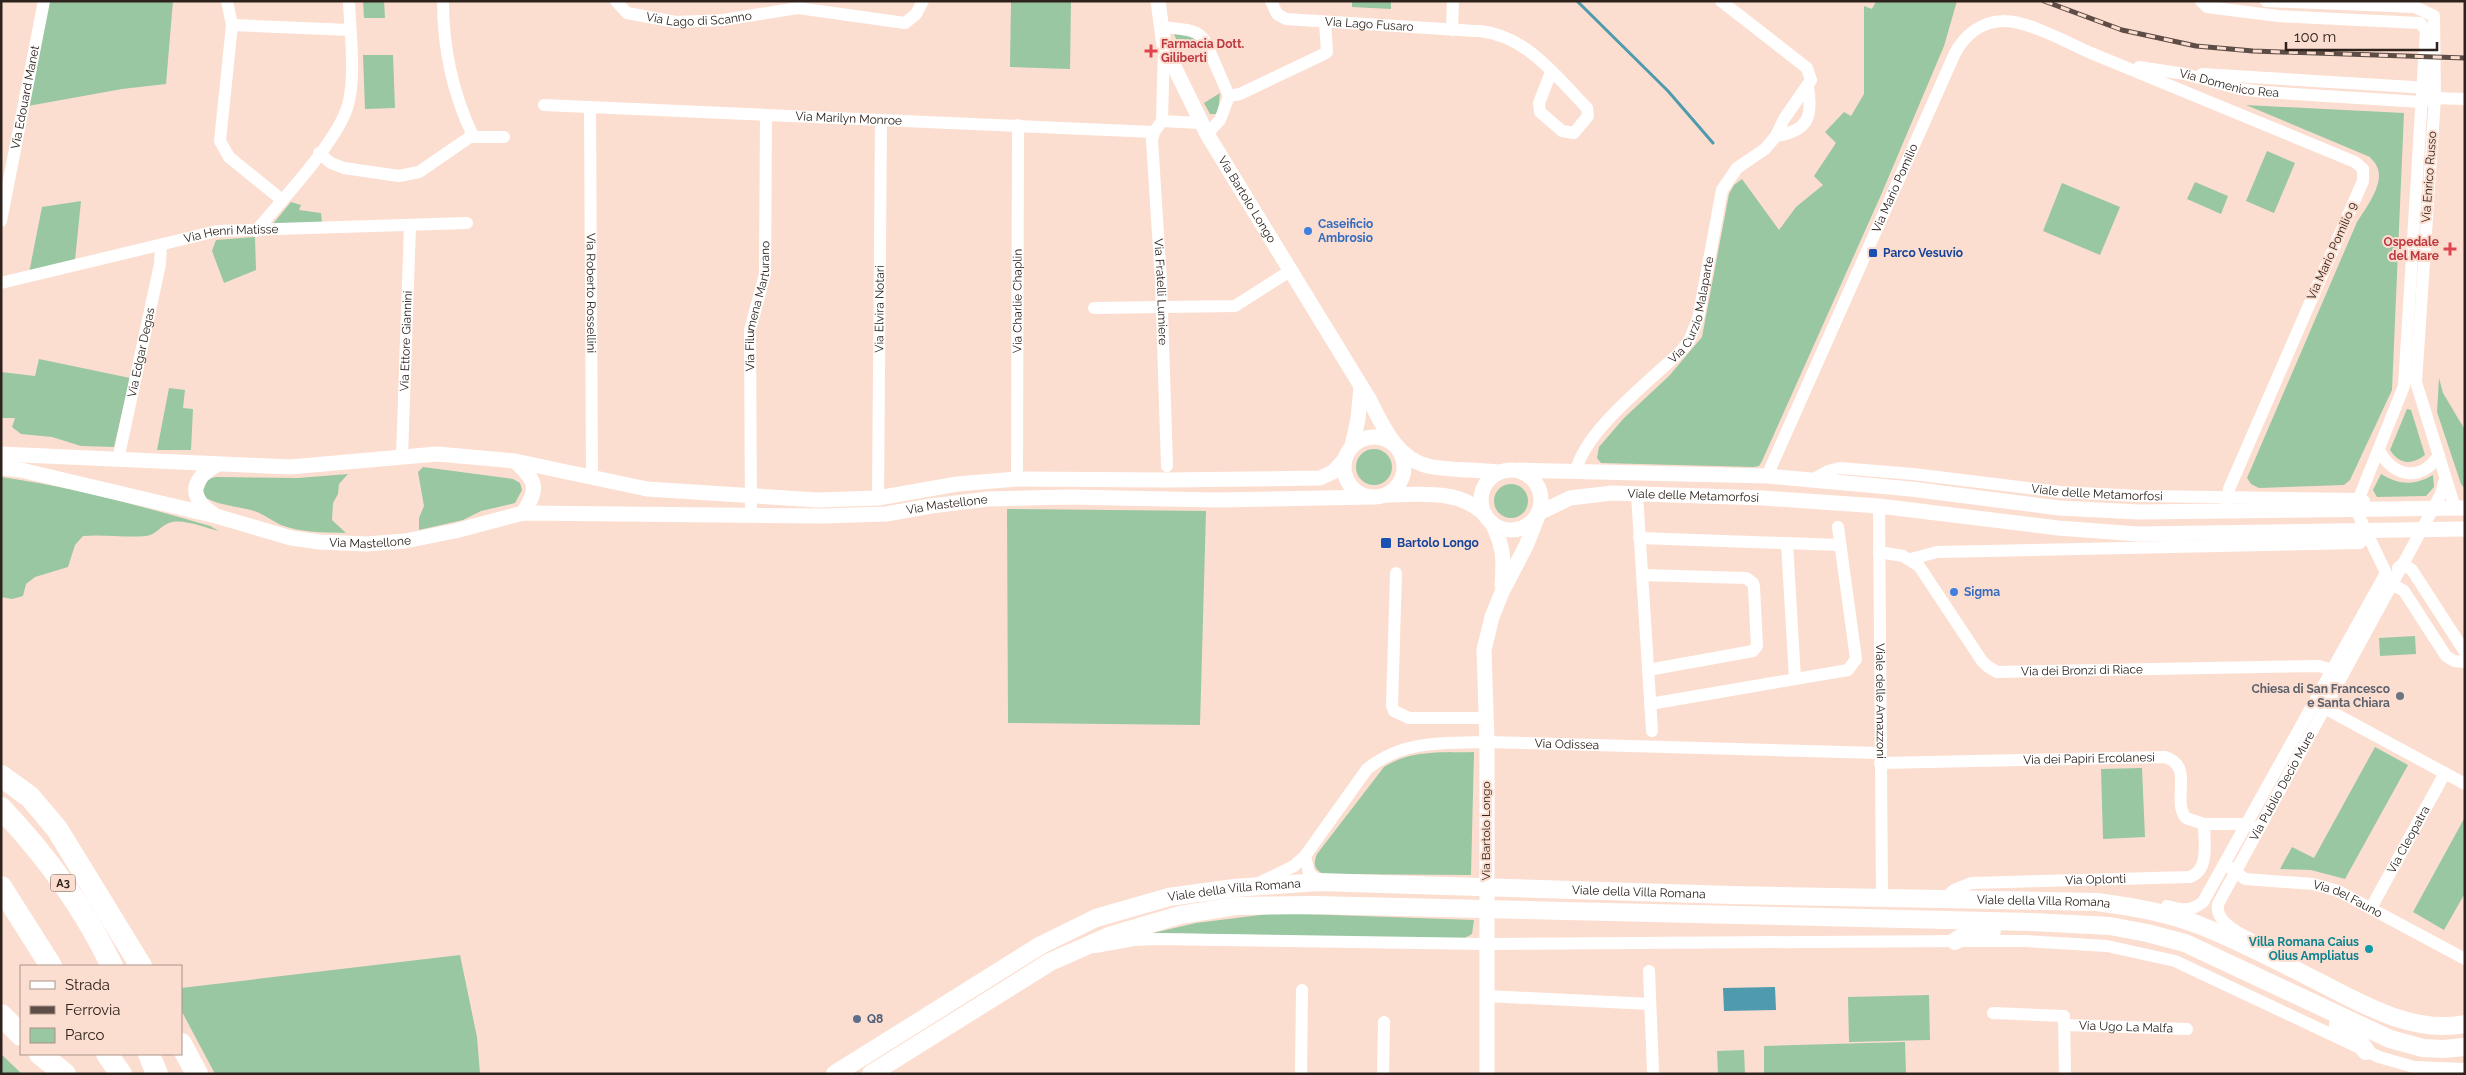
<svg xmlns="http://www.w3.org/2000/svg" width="2466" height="1075" font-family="Raleway,sans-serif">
<rect width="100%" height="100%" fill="#fcded0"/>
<g fill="#98c7a2">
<path d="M47 1H173L166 84 122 89 28 106Z"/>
<path d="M363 1H384L385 18H364Z"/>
<path d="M1011 1H1071L1070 69 1010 67Z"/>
<path d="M1352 1H1391V9L1352 7Z"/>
<path d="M1876 1H1957L1944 46 1881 195 1762 461 1759 466 1754 467 1601 463 1597 458 1599 447 1624 418 1669 376 1702 337 1729 194 1734 185 1742 179 1779 230 1796 207 1823 185 1814 176 1836 143 1825 132 1844 112 1851 116 1864 94V6L1872 9Z"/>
<path d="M1174 34 1195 37 1200 45 1180 48Z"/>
<path d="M393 55 395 108 365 109 363 55Z"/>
<path d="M1220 93 1218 114H1210L1204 103Z"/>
<path d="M2246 105 2404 113 2392 390 2350 480 2344 485 2259 488 2251 484 2247 478 2357 222C2366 208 2385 183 2377 167 2376 163 2372 160 2370 157Z"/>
<path d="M2267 151 2295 163 2274 213 2246 201Z"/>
<path d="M2195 182 2228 196 2221 214 2187 199Z"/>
<path d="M2062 183 2120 207 2100 255 2043 231Z"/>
<path d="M81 201 75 260 29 273 42 207Z"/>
<path d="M291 202 301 205 299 210 321 213 322 223 272 225Z"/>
<path d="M255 237 256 270 224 283 212 251 216 240Z"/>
<path d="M39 359 130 378 114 447 81 446 52 437 21 434 12 427 15 418H1V372L35 376Z"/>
<path d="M2439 378 2443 393 2465 430V489L2461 484 2437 412Z"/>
<path d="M169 388 185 390 183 408 193 409 191 450H157Z"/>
<path d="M2407 409 2411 410 2425 455C2411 466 2399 464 2390 450Z"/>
<circle cx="1374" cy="467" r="18"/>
<path d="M423 467 513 479 520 483 522 490 515 503 481 511 463 520 419 530V518L424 506 418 472Z"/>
<path d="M348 474 339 484 338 494 333 503 332 520 346 533C325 532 301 533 281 525 272 521 264 514 254 511 238 506 221 506 206 498L203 491 208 479 216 477 298 478Z"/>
<path d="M2381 474C2399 485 2414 486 2433 475L2434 487 2426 496 2377 497 2373 490Z"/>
<path d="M1 477C73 487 141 506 210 526L219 531C204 528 183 518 169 523 160 526 156 535 146 536 125 538 104 534 83 536L75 545 68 567 35 577 26 584 23 596 12 599 1 597Z"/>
<circle cx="1511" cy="501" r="17"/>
<path d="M1007 509 1206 511 1200 725 1008 723Z"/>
<path d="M2415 636 2416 654 2380 656 2379 638Z"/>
<path d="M2375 747 2408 765 2345 879 2311 870 2280 869 2292 847 2314 858Z"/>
<path d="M1474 752 1471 875 1323 874C1314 869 1313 864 1317 854L1384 767C1413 749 1441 753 1474 752Z"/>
<path d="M2142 768 2145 837 2103 839 2101 769Z"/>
<path d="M2465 817V893L2444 930 2413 912Z"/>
<path d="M1275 913 1474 920 1472 934 1463 939 1153 933 1196 923Z"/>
<path d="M460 955 477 1037 480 1074H215L181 1010V988Z"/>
<path d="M1929 995 1930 1040 1849 1042 1848 997Z"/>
<path d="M1905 1042 1906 1074H1764V1046Z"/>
<path d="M1744 1050 1745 1074H1718L1717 1051Z"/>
<path d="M1 1054 22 1074H1Z"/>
</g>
<path fill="#4f9bad" d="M1775 987 1776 1010 1724 1011 1723 988Z"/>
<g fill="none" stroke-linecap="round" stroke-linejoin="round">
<path stroke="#4f9bad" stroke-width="3" d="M1577 1 1668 91 1713 143"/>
<g stroke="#fff" stroke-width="12">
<path d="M227 1 232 25 220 141 229 157 282 200"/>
<path d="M443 1C443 48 453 94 473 136"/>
<path id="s1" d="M616 1 627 13 676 22 723 20 798 8 905 23 916 14 923 1"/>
<path id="s2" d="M1271 1 1277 14 1286 19 1475 31"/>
<path d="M2266 1 2415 7 2434 16 2435 98 2416 382 2455 508"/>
<path d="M232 25 350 30"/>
<path d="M1161 27C1176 29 1199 27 1206 43L1229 96 1220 120 1207 134"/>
<path d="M1452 30 1453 1"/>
<path d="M1479 31C1526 35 1556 76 1587 108L1588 116 1574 133 1562 131 1540 112 1539 103 1551 72"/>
<path d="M1164 46 1162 121 1201 123"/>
<path id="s3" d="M2139 67 2185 74 2240 89 2264 92 2421 102 2435 98 2465 99"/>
<path d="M2202 74 2429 88"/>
<path d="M1229 96 1240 94 1324 54 1327 52 1325 22"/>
<path id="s4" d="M544 105 1154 132"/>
<path id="s5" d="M590 107 592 478"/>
<path id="s6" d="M1162 121 1154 132 1152 140 1161 281 1167 466"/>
<path d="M1776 136C1808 131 1813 117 1808 87"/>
<path d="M319 153 331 163 344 168 399 176 419 172 470 137H504"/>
<path id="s7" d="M1 221 44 1"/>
<path d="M256 231C281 201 338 141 348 105 356 75 350 32 349 1"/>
<path id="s8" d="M1 283 217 231 467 223"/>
<path d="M1094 308 1235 306 1290 271"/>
<path d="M2379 450C2393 477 2421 483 2439 455"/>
<path id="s9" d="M402 457 410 225"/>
<path id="s10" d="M118 460 160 264 161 245"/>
<path id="s11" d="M1576 471C1585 430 1651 380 1681 351L1689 341 1698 319 1722 190 1737 168 1765 149 1776 136 1784 119 1811 80 1807 68 1721 1"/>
<path id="s12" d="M1767 476 1955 53C1965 35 1981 22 2002 21 2025 19 2070 44 2091 53 2179 89 2267 126 2355 162L2363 169V181L2229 489 2226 510"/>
<path id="s13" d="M1017 479 1018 125"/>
<path id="s14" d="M1812 480 1828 471 1840 468 1913 474 2060 492 2139 496 2358 499 2364 501"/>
<path d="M1637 494 1652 731"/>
<path id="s15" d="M878 498 881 120"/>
<path id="s16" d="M1879 506 1882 897"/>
<path id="s17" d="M751 514 750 330 765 274 766 115"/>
<path d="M1639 538 1840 545"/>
<path d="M1787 543 1795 679"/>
<path id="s18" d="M1879 552 1903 556 1919 566 1982 661 1987 666 1997 672 2319 666 2339 672"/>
<path d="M1911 559 1937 552 2360 543 2368 532"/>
<path d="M2398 568 2403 564 2412 570 2465 652"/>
<path d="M1396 573 1392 706 1394 711 1409 718H1486"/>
<path d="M1642 575 1746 578 1753 583 1754 587 1757 646 1753 651 1648 670"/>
<path d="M2385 580 2404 591 2446 656 2454 661 2465 662"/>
<path d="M1650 704 1848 670 1856 659 1838 527"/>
<path d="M2317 704 2465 784"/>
<path id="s19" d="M1880 763 2165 757C2195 766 2171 800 2186 818L2204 824H2248L2252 826"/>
<path d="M1305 856 1309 873 1319 882"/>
<path id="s20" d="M2229 867 2245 879 2313 884 2338 891 2465 959"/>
<path id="s21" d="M1261 882 1294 866 1305 856 1367 769C1403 740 1442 743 1487 742L1880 753"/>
<path id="s22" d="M1945 898 1954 890 1971 883 2190 877C2210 870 2204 841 2204 824"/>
<path d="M2167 906C2183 910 2190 912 2203 902L2386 573 2355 508 2404 386 2426 30 2420 23 2278 16 2207 7 2201 1"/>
<path id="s23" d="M2371 908 2445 773"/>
<path d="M1095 947 1134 940 1156 939 1486 944 1955 941H2025L2107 946 2175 961 2379 1057 2414 1067 2465 1069"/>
<path id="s24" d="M2265 947C2250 937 2214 926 2218 904L2422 529 2441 494 2445 479"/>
<path d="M1649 971 1653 1071"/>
<path d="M1487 996 1650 1004"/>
<path d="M1993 1013 2064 1016 2065 1074"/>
<path id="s25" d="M2065 1025 2187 1029"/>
<path d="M1301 1074 1302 990"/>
<path d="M1383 1074 1384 1022"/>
</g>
<g stroke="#fff" stroke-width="15">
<path id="s26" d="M1158 1 1164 46 1207 134 1369 399C1383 426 1396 458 1428 466 1450 471 1475 469 1498 472"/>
<circle cx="1374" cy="467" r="30"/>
<path d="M1352 446 1358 419 1361 387"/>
<path d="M1 454 290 467 437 454 515 461 647 489 817 500 878 498 957 484 1017 479 1167 480 1320 478 1333 472 1344 460"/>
<path d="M516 462C537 482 539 488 523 513"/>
<path id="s27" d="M1 468 21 470 216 516 291 538 320 542 366 544 405 541 455 531 523 513 824 516 886 514 931 506 988 499 1070 497 1216 500 1371 497"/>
<circle cx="1511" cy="500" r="30"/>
<path d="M1518 470 1767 476 1911 489 2059 508 2139 512 2465 508"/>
<path d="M1385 495C1419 495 1459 488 1485 515"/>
<path id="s28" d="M1539 513 1570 498 1612 493 1763 498 1879 506 2058 528 2138 534 2465 529"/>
<path d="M213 514C188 497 191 480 216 465"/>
<path d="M1492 523C1504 548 1504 559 1502 585"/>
<path d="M1487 1074V742L1484 650 1492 617 1502 592 1526 546 1539 513"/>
</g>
<g stroke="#fff" stroke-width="18">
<path d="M1955 941 1973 931H1992"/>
<path d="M2338 1025 2353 1033 2366 1051"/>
<path id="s29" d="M835 1074 1041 945 1096 918 1169 897 1234 888 1319 882 1731 895 2097 902C2134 907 2170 913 2204 927 2240 942 2276 960 2311 978 2358 1001 2410 1035 2465 1024"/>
<path d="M871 1074 1050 962 1109 936 1180 915 1236 906 1314 905 2031 922 2110 926 2147 933 2185 943 2390 1039 2423 1048 2443 1049 2465 1047"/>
</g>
<g stroke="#fff" stroke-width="22">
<path d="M1 776 30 797 57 829 141 966"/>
<path d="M1 808C46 855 84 908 112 966"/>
<path d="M1 887 51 966"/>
<path d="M1 1015 21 1035"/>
<path d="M181 1044 197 1074"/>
<path d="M40 1054 65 1074"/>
<path d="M107 1054 121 1074"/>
<path d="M149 1054 157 1074"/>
</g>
<defs>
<path id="rail" d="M2044 1 2122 30 2196 46 2253 51 2465 58"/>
</defs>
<use href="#rail" stroke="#5d4d46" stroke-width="5"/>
<use href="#rail" stroke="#fcded0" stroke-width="3" stroke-dasharray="9" stroke-linecap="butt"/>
</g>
<g fill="#e0444e" stroke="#fcded0" stroke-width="2">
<path d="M1148.5 43.5h5v5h5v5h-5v5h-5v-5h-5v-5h5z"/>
<path d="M2447.5 241.5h5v5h5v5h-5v5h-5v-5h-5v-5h5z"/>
</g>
<g fill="#3f7fe0" stroke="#fcded0" stroke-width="2">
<circle cx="1308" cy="231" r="5"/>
<circle cx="1954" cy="592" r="5"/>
</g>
<g fill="#1a4fb4" stroke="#fcded0" stroke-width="2">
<rect x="1868" y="248" width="10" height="10" rx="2.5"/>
<rect x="1380" y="537" width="12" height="12" rx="2.5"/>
</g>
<circle fill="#6b7280" stroke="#fcded0" stroke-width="2" cx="2400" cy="696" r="5"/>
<circle fill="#0f9aa8" stroke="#fcded0" stroke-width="2" cx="2369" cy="949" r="5"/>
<circle fill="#5c6f8a" stroke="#fcded0" stroke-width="2" cx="857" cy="1019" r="5"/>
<g text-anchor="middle" stroke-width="4" stroke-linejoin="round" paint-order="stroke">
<rect fill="#fcded0" stroke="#6b5a52" stroke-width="1" x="50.5" y="874.5" width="25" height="17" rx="4"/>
<g font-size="11" font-weight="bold" fill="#2d221c">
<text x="63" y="887">A3</text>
</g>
<g font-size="12" fill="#2d221c" stroke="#fcded0">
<text dy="4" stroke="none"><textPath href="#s1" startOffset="89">Via Lago di Scanno</textPath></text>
<text dy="4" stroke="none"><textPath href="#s2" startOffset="108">Via Lago Fusaro</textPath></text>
<text dy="4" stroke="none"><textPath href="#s3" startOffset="92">Via Domenico Rea</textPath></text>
<text dy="4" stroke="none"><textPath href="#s7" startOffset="126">Via Edouard Manet</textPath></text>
<text dy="4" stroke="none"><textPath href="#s4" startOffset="305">Via Marilyn Monroe</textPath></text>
<text transform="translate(2429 177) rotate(-86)" y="4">Via Enrico Russo</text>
<text dy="4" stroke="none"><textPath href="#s12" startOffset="315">Via Mario Pomilio</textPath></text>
<text dy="4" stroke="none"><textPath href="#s26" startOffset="220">Via Bartolo Longo</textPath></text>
<text dy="4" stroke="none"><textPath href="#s8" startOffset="236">Via Henri Matisse</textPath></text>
<text transform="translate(2332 251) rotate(-66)" y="4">Via Mario Pomilio 9</text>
<text dy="4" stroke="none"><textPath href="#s6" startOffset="174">Via Fratelli Lumiere</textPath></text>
<text dy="4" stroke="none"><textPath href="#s5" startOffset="186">Via Roberto Rossellini</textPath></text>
<text dy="4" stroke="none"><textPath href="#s13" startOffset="178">Via Charlie Chaplin</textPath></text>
<text dy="4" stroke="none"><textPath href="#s17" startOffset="209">Via Filumena Marturano</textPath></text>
<text dy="4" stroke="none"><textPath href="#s15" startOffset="189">Via Elvira Notari</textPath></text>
<text dy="4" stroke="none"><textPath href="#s11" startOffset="204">Via Curzio Malaparte</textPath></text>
<text dy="4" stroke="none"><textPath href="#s9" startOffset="116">Via Ettore Giannini</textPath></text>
<text dy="4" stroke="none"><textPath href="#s10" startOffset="110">Via Edgar Degas</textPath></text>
<text dy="4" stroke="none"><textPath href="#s14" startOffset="289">Viale delle Metamorfosi</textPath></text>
<text dy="4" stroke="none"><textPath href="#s28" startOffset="158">Viale delle Metamorfosi</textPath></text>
<text dy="4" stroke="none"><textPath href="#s27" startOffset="959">Via Mastellone</textPath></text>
<text dy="4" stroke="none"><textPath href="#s27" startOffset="378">Via Mastellone</textPath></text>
<text dy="4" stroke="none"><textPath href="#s18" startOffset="261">Via dei Bronzi di Riace</textPath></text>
<text dy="4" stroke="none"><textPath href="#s16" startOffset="195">Viale delle Amazzoni</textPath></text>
<text dy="4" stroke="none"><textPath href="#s21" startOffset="364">Via Odissea</textPath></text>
<text dy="4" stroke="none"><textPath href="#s19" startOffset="209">Via dei Papiri Ercolanesi</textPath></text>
<text dy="4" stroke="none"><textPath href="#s24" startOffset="202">Via Publio Decio Mure</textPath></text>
<text transform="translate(1486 831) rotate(-90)" y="4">Via Bartolo Longo</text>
<text dy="4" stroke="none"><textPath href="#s23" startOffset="78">Via Cleopatra</textPath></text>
<text dy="4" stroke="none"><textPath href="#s22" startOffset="155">Via Oplonti</textPath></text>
<text dy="4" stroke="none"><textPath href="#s29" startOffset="446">Viale della Villa Romana</textPath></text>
<text dy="4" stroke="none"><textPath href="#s29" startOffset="851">Viale della Villa Romana</textPath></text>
<text dy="4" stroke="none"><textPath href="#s20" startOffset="126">Via del Fauno</textPath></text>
<text dy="4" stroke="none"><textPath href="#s29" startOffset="1256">Viale della Villa Romana</textPath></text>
<text dy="4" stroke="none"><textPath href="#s25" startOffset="61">Via Ugo La Malfa</textPath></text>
</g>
<g font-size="12" font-weight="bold" fill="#be3a42" stroke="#fcded0" text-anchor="start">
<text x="1161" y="48">Farmacia Dott.<tspan x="1161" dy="14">Giliberti</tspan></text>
<text x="2439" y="246" text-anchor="end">Ospedale<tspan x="2439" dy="14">del Mare</tspan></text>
</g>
<g font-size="12" font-weight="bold" fill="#366cbe" stroke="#fcded0" text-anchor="start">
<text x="1318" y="228">Caseificio<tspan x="1318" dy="14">Ambrosio</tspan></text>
<text x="1964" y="596">Sigma</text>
</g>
<g font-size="12" font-weight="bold" fill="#164399" stroke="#fcded0" text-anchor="start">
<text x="1883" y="257">Parco Vesuvio</text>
<text x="1397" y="547">Bartolo Longo</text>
</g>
<g font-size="12" font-weight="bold" fill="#5b616d" stroke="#fcded0" text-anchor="end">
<text x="2390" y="693">Chiesa di San Francesco<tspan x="2390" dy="14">e Santa Chiara</tspan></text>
</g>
<g font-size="12" font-weight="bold" fill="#0d838f" stroke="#fcded0" text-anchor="end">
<text x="2359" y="946">Villa Romana Caius<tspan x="2359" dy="14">Olius Ampliatus</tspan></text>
</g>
<g font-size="12" font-weight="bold" fill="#4e5e75" stroke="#fcded0" text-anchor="start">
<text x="867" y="1023">Q8</text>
</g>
</g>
<rect width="2466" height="1075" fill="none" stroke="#2d221c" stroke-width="5"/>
<rect x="20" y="965" width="162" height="90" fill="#fcded0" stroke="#a99388"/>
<rect x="30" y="981" width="25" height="8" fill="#ffffff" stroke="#a99388"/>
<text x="65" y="990" font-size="15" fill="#2d221c">Strada</text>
<rect x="30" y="1006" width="25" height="8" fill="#5d4d46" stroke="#a99388"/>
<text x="65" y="1015" font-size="15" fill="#2d221c">Ferrovia</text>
<rect x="30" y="1028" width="25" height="15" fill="#98c7a2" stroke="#a99388"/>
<text x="65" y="1040" font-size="15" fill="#2d221c">Parco</text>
<path d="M2286 42v8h151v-8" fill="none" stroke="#2d221c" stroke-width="2.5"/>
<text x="2294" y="42" font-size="15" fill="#2d221c" stroke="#fcded0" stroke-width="4" paint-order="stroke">100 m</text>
</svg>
